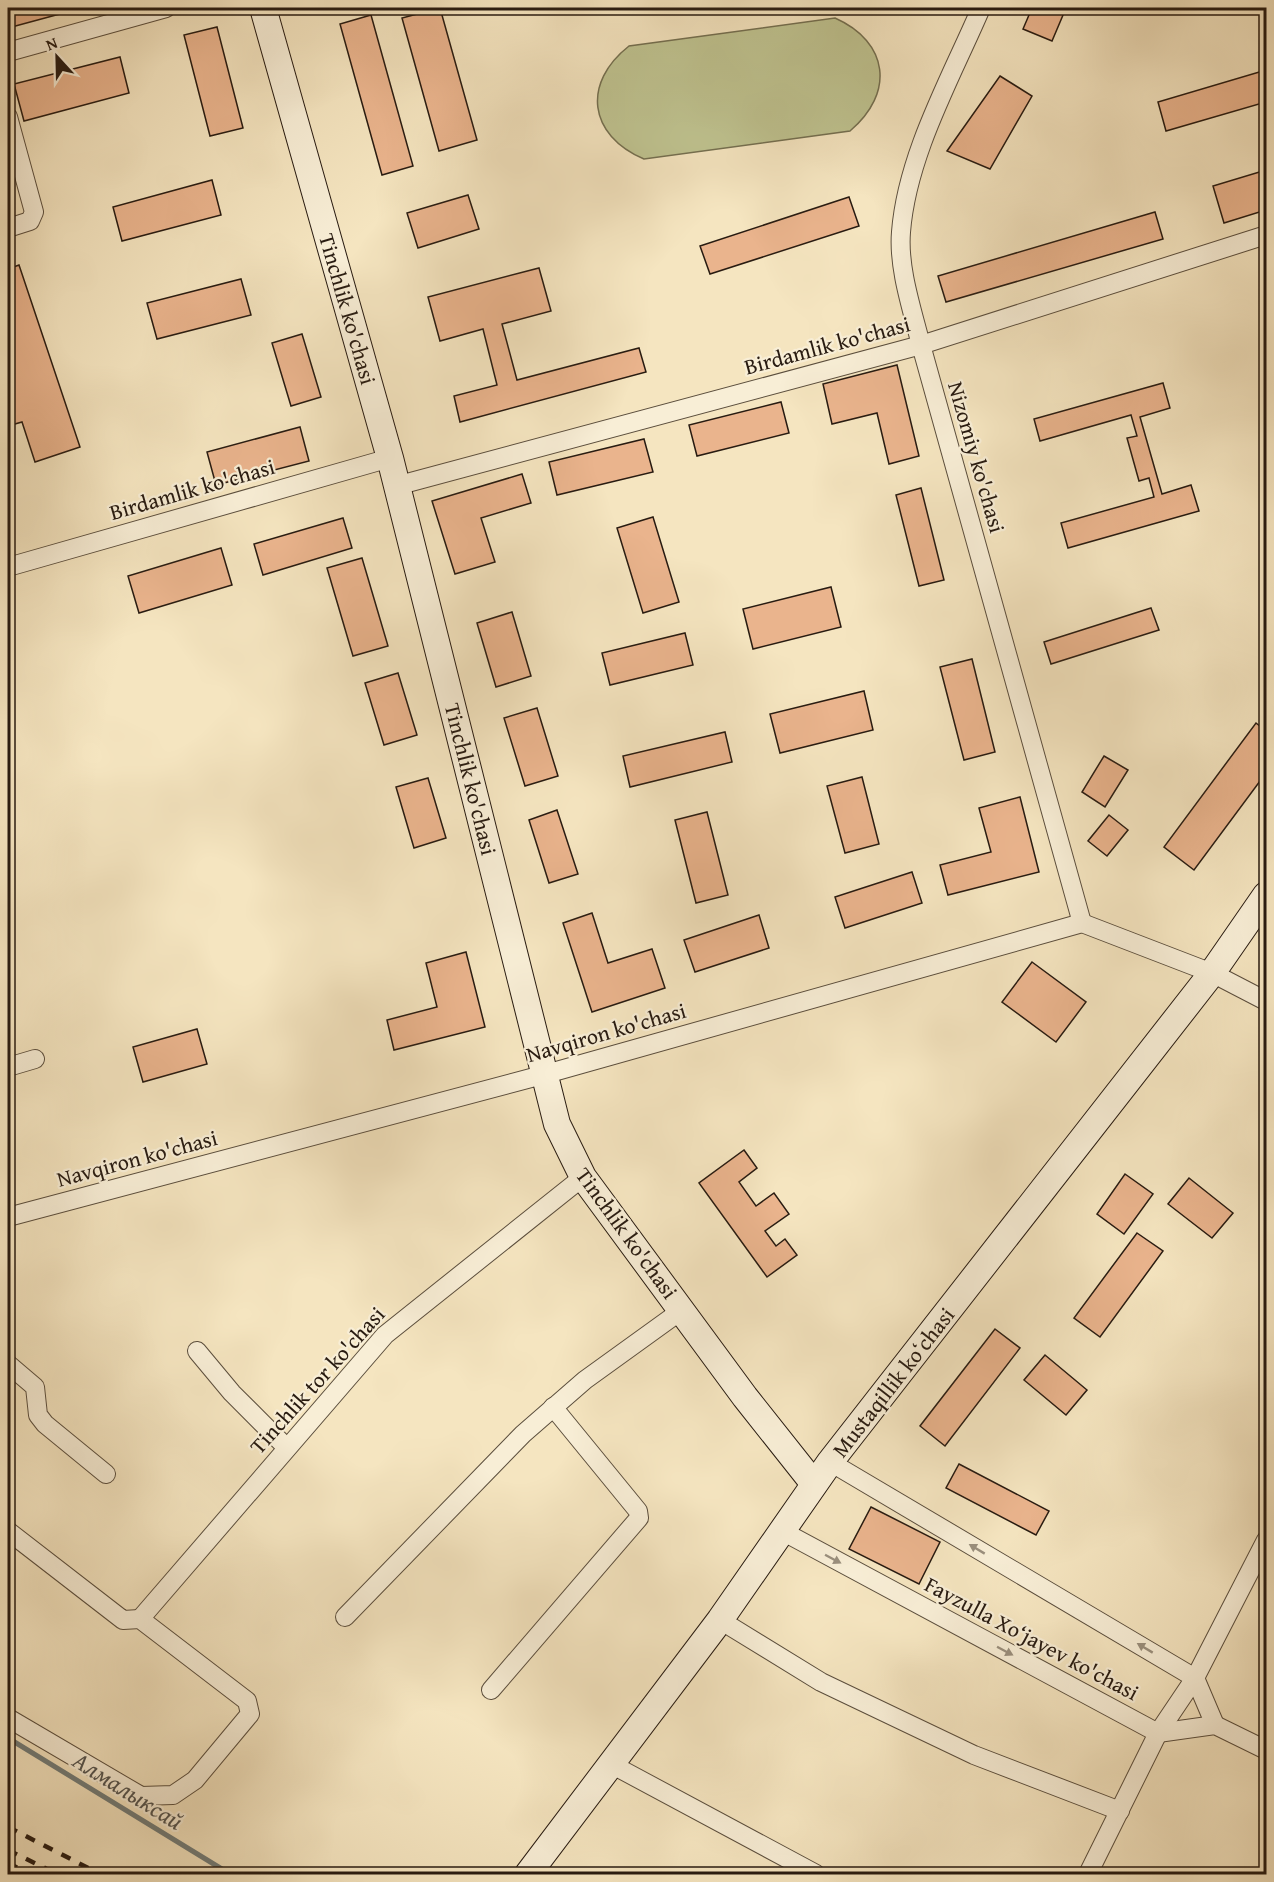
<svg xmlns="http://www.w3.org/2000/svg" width="1274" height="1882" font-family="'Gentium Book Plus',serif">
<rect width="100%" height="100%" fill="#f5e5c0"/>
<filter id="stains"><feTurbulence type="fractalNoise" baseFrequency=".00333" numOctaves="4"/><feColorMatrix values="0 0 0 0 .2 0 0 0 0 .09 0 0 0 0 .02 0 0 0 .5 -.17"/></filter>
<radialGradient id="worn" r=".72"><stop offset=".6" stop-color="#630" stop-opacity="0"/><stop offset="1" stop-color="#630" stop-opacity=".3"/></radialGradient>
<path fill="#bfc390" stroke="#746f50" stroke-width="1.5" d="M835 18C889 42 895 93 850 131L644 159C588 135 582 83 629 46Z"/>
<g fill="none" stroke-linecap="round" stroke-linejoin="round">
<path stroke="#717c79" stroke-width="5" d="M8 1738 230 1874"/>
</g>
<g fill="#eab48d" stroke="#281b11" stroke-width="1.5">
<path d="M8 8H82L8 28Z"/>
<path d="M440 8 477 140 439 151 402 18Z"/>
<path d="M1032 8H1066L1052 41 1023 29Z"/>
<path d="M371 15 413 166 382 175 340 24Z"/>
<path d="M217 27 243 128 210 136 184 35Z"/>
<path d="M120 57 129 93 24 121 14 84Z"/>
<path d="M1266 70V102L1166 131 1158 102Z"/>
<path d="M1000 76 1032 96 990 169 947 151Z"/>
<path d="M1266 170V210L1224 223 1213 186Z"/>
<path d="M212 180 221 215 122 241 113 207Z"/>
<path d="M468 195 479 229 418 248 407 213Z"/>
<path d="M849 197 859 226 710 274 700 246Z"/>
<path d="M1155 212 1163 239 946 302 938 276Z"/>
<path d="M19 265 80 447 35 462 22 422 8 426V393L12 392 8 380V269Z"/>
<path d="M539 268 551 311 502 324 517 380 639 348 646 372 460 422 454 396 497 385 483 329 440 341 428 297Z"/>
<path d="M241 279 251 315 157 339 147 303Z"/>
<path d="M302 334 321 397 291 406 272 343Z"/>
<path d="M897 365 919 456 889 464 877 413 832 424 823 384Z"/>
<path d="M1163 383 1170 408 1140 417 1162 494 1191 485 1199 511 1068 548 1061 523 1154 497 1149 478 1139 481 1127 438 1137 436 1131 415 1040 441 1034 419Z"/>
<path d="M781 402 789 433 697 456 689 425Z"/>
<path d="M300 427 309 461 216 485 207 452Z"/>
<path d="M644 439 653 472 557 495 549 462Z"/>
<path d="M522 474 531 503 481 518 495 562 455 574 432 501Z"/>
<path d="M921 488 944 580 919 586 896 495Z"/>
<path d="M653 517 679 602 643 613 617 528Z"/>
<path d="M343 518 352 548 263 575 254 544Z"/>
<path d="M221 548 232 585 139 613 128 576Z"/>
<path d="M362 558 388 646 353 656 327 568Z"/>
<path d="M831 587 841 627 753 649 743 609Z"/>
<path d="M1151 608 1159 630 1051 664 1044 642Z"/>
<path d="M512 612 531 676 496 687 477 623Z"/>
<path d="M685 633 693 665 610 685 602 653Z"/>
<path d="M972 659 995 752 964 760 940 667Z"/>
<path d="M398 673 417 735 384 745 365 683Z"/>
<path d="M864 691 873 730 780 753 770 714Z"/>
<path d="M537 708 558 776 525 786 504 718Z"/>
<path d="M1256 723 1266 731V773L1194 870 1164 847Z"/>
<path d="M725 732 732 762 630 787 623 756Z"/>
<path d="M1104 756 1128 770 1105 807 1082 792Z"/>
<path d="M862 777 879 844 845 853 827 786Z"/>
<path d="M428 778 446 838 414 848 396 787Z"/>
<path d="M1020 797 1039 872 948 895 940 865 991 852 979 808Z"/>
<path d="M557 810 578 874 549 883 529 820Z"/>
<path d="M707 812 728 895 696 903 675 820Z"/>
<path d="M1109 815 1128 830 1107 856 1088 841Z"/>
<path d="M912 872 922 903 845 928 835 897Z"/>
<path d="M592 913 608 963 652 949 665 988 592 1012 563 923Z"/>
<path d="M759 915 769 948 695 972 684 940Z"/>
<path d="M466 952 485 1027 394 1050 387 1020 437 1007 426 963Z"/>
<path d="M1032 962 1086 1002 1056 1042 1002 1002Z"/>
<path d="M197 1029 207 1064 143 1082 133 1047Z"/>
<path d="M744 1150 757 1168 739 1182 756 1206 774 1193 789 1214 765 1231 776 1246 785 1239 797 1255 767 1277 699 1183Z"/>
<path d="M1125 1174 1153 1194 1124 1234 1097 1214Z"/>
<path d="M1189 1178 1233 1213 1212 1238 1168 1204Z"/>
<path d="M1137 1233 1163 1251 1100 1337 1074 1318Z"/>
<path d="M995 1329 1020 1348 945 1446 920 1426Z"/>
<path d="M1045 1355 1087 1390 1066 1415 1024 1380Z"/>
<path d="M959 1464 1049 1511 1036 1535 946 1488Z"/>
<path d="M871 1507 940 1542 919 1584 849 1549Z"/>
</g>
<g fill="none" stroke-linecap="round" stroke-linejoin="round">
<defs>
<g id="street">
<path d="M981 8C951 78 907 155 901 232 898 268 912 309 921 345L1082 923"/>
<path d="M8 52 166 8"/>
<path d="M8 117 34 212 30 221 8 228"/>
<path d="M396 486 921 345 1266 235"/>
<path d="M8 567 390 458"/>
<path d="M8 1067 35 1059"/>
<path d="M8 1217 546 1074 1082 923 1212 973 1266 1001"/>
<path d="M197 1351 232 1393 287 1448"/>
<path d="M8 1364 35 1387 38 1415 45 1424 106 1474"/>
<path d="M830 1462 1195 1678"/>
<path d="M8 1531 123 1620 140 1619 247 1701 250 1714 195 1780 173 1795 141 1796 8 1718"/>
<path d="M782 1531 1158 1733 1215 1725 1266 1750"/>
<path d="M345 1617 523 1434 585 1380 682 1310"/>
<path d="M140 1619 385 1335 583 1177"/>
<path d="M720 1620 821 1682 974 1755 1120 1811"/>
<path d="M1195 1678 1215 1725"/>
<path d="M491 1690 639 1518 638 1511 553 1407"/>
<path d="M609 1763 816 1874"/>
<path d="M1088 1874 1158 1733 1195 1678 1266 1540"/>
</g>
<g id="secondary">
<path d="M263 8 390 458 557 1124 583 1177 745 1397 814 1484"/>
<path d="M528 1874 720 1620 830 1462 1212 973 1266 895"/>
</g>
</defs>
<use href="#street" stroke="#5b4e3d" stroke-width="20"/>
<use href="#secondary" stroke="#281b11" stroke-width="28"/>
<use href="#street" stroke="#f8eed6" stroke-width="18"/>
<use href="#secondary" stroke="#f8eed6" stroke-width="26"/>
<g stroke="#281b11" stroke-width="4.5" stroke-dasharray="10 10" stroke-linecap="butt">
<path d="M8 1827 100 1874"/>
<path d="M8 1850 57 1874"/>
<path d="M8 1863 30 1874"/>
</g>
</g>
<defs><path id="oneway-solid" d="M-6-.8H1V-3.2L6.5 0L1 3.2V.8H-6Z" transform="scale(1.5)"/></defs>
<g fill="#9a8f7d">
<use href="#oneway-solid" transform="translate(977 1549) rotate(-149)"/>
<use href="#oneway-solid" transform="translate(833 1559) rotate(28)"/>
<use href="#oneway-solid" transform="translate(1145 1648) rotate(-149)"/>
<use href="#oneway-solid" transform="translate(1005 1651) rotate(28)"/>
</g>
<g text-anchor="middle" stroke-width="4.5" stroke-linejoin="round" paint-order="stroke">
<g font-size="22" fill="#281b11" stroke="#f8eed6">
<text transform="translate(348 309) rotate(74)" y="8">Tinchlik ko'chasi</text>
<text transform="translate(827 345) rotate(-15)" y="8">Birdamlik ko'chasi</text>
<text transform="translate(977 457) rotate(74)" y="8">Nizomiy ko'chasi</text>
<text transform="translate(192 489) rotate(-16)" y="8">Birdamlik ko'chasi</text>
<text transform="translate(471 779) rotate(76)" y="8">Tinchlik ko'chasi</text>
<text transform="translate(606 1032) rotate(-16)" y="8">Navqiron ko'chasi</text>
<text transform="translate(137 1158) rotate(-15)" y="8">Navqiron ko'chasi</text>
<text transform="translate(627 1233) rotate(54)" y="8">Tinchlik ko'chasi</text>
<text transform="translate(317 1380) rotate(-48)" y="8">Tinchlik tor ko'chasi</text>
<text transform="translate(893 1382) rotate(-52)" y="8">Mustaqillik koʻchasi</text>
<text transform="translate(1032 1638) rotate(28)" y="8">Fayzulla Xo‘jayev ko'chasi</text>
</g>
<g font-size="24" font-style="italic" fill="#53534e" stroke="#f8eed6">
<text transform="translate(128 1791) rotate(32)" y="8">Алмалыксай</text>
</g>
</g>
<rect width="1274" height="1882" fill="none" stroke="#f5e5c0" stroke-width="30"/>
<rect x="9" y="9" width="1256" height="1864" fill="none" stroke="#281b11" stroke-width="3"/>
<rect x="15" y="15" width="1244" height="1852" fill="none" stroke="#281b11" stroke-width="1.5"/>
<g transform="translate(57 57) rotate(338)" stroke="#f8eed6" stroke-width="4.5" paint-order="stroke">
<path d="M0-4.5L10 22L0 15L-10 22Z" fill="#281b11"/>
<text y="-9" font-size="16" font-weight="bold" text-anchor="middle" fill="#281b11">N</text>
</g>
<rect width="100%" height="100%" filter="url(#stains)"/>
<rect width="100%" height="100%" fill="url(#worn)"/>
</svg>
